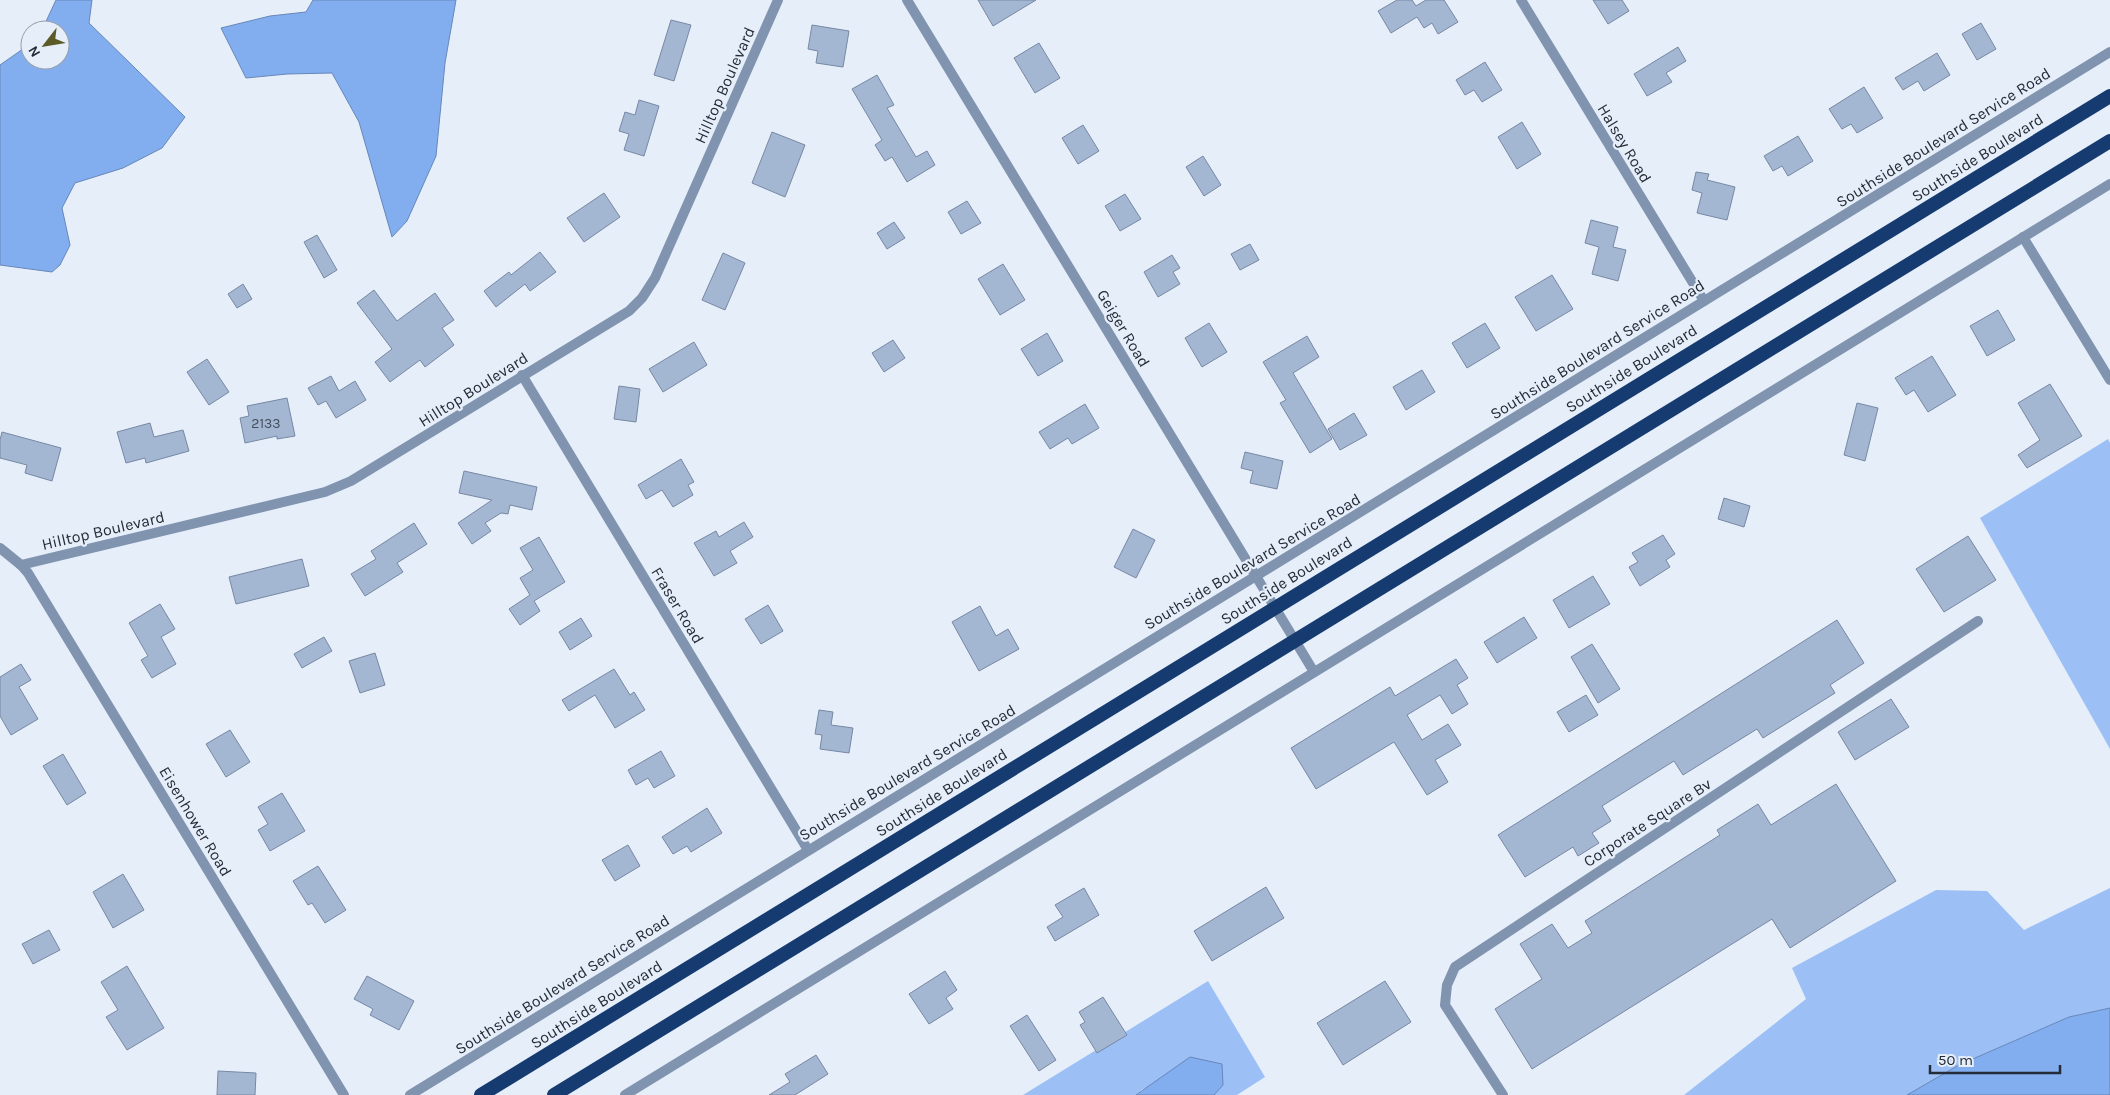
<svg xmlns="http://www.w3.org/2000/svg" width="2110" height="1095" font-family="Karla,sans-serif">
<rect width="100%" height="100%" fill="#e6eefa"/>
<g fill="#9cc0f6">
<path d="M2108 439 2110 443V749L1980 518Z"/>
<path d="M2110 888V1008L2069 1017 1959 1065 1907 1095H1684L1806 999 1792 968 1936 890 1987 891 2024 930Z"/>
<path d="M1208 981 1265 1077 1237 1095H1214L1223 1085 1143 1089 1136 1095H1023Z"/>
</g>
<g fill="#82aef0" stroke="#6687b8">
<path d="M56 0H92L89 23 185 117 162 148 123 168 75 183 62 208 70 245 60 265 52 272 0 265V65L30 44V60H60V30H42Z"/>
<path d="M313 0H456L445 63 436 156 407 221 392 237 359 122 332 73 287 74 246 78 221 28 270 16 306 12Z"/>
<path d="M2110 1008V1095H1907L1959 1065 2069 1017Z"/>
<path d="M1190 1057 1222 1064 1223 1085 1214 1095H1136Z"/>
</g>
<g fill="#a4b7d2" stroke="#7788a3">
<path d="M978 0H1036L993 26Z"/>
<path d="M1397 0H1412L1416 6 1426 0H1444L1458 22 1438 34 1432 23 1424 28 1417 17 1391 33 1378 11Z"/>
<path d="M1593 0H1622L1629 11 1608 24Z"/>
<path d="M671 20 691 25 674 81 654 75Z"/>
<path d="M1981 23 1996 49 1977 60 1962 34Z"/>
<path d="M812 25 849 31 843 67 816 63 818 51 808 49Z"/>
<path d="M1039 43 1060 78 1035 93 1014 58Z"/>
<path d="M1678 47 1686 61 1666 73 1672 82 1647 96 1634 74Z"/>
<path d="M1937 53 1950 75 1924 91 1918 81 1903 90 1895 78Z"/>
<path d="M1485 62 1502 90 1482 102 1474 90 1465 95 1456 80Z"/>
<path d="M877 75 894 105 887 108 916 157 927 151 935 165 907 182 892 157 885 161 875 145 882 140 852 89Z"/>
<path d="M1864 87 1883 118 1857 133 1851 124 1842 129 1829 109Z"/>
<path d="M639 100 659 106 644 156 624 150 629 134 619 131 625 112 635 115Z"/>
<path d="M1522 122 1541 154 1517 169 1498 137Z"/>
<path d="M1083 125 1099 151 1078 164 1062 138Z"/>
<path d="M772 132 805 145 785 197 752 183Z"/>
<path d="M1798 136 1813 161 1788 176 1782 166 1773 171 1764 156Z"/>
<path d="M1203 156 1221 185 1204 196 1186 167Z"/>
<path d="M1696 172 1709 174 1707 180 1735 187 1727 220 1697 213 1702 193 1692 190Z"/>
<path d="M604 193 620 217 584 242 567 218Z"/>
<path d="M1125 194 1141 219 1120 231 1105 206Z"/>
<path d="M967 201 981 223 961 234 948 212Z"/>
<path d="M1591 220 1618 227 1613 247 1626 250 1618 281 1592 274 1599 247 1585 243Z"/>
<path d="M894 222 905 238 887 249 877 233Z"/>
<path d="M317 235 337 270 324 278 304 242Z"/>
<path d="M1250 244 1259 260 1240 270 1231 254Z"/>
<path d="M540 252 556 272 530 291 525 284 496 307 484 291 509 272 511 275Z"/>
<path d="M723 253 745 263 725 310 702 300Z"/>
<path d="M1172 255 1180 268 1173 272 1180 284 1158 297 1144 272Z"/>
<path d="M1003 264 1025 300 1000 315 978 279Z"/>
<path d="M1552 275 1573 309 1536 331 1515 297Z"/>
<path d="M243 284 252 299 237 308 228 294Z"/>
<path d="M374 290 397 321 435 293 454 320 442 328 454 345 425 367 420 360 390 382 375 362 392 349 357 303Z"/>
<path d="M1998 310 2015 340 1987 356 1970 326Z"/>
<path d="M1209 323 1227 352 1202 367 1185 338Z"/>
<path d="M1485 323 1500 348 1467 368 1452 343Z"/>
<path d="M1047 333 1063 361 1038 376 1021 349Z"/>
<path d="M1307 336 1319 357 1293 373 1332 439 1310 453 1280 403 1286 400 1263 362Z"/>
<path d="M893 340 905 358 884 372 872 353Z"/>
<path d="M694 342 707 365 663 392 649 369Z"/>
<path d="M1932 356 1956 395 1928 412 1914 390 1906 395 1895 378Z"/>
<path d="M207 359 229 392 209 405 187 372Z"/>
<path d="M1422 370 1435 392 1406 410 1393 387Z"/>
<path d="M331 376 339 391 355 381 366 400 336 418 326 401 318 405 308 388Z"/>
<path d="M2050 384 2082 436 2027 468 2018 455 2040 440 2018 403Z"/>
<path d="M619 386 640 389 636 422 614 419Z"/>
<path d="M287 398 295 436 277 439V436L245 443 240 418 249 416 247 406Z"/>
<path d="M1857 403 1878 408 1865 461 1844 455Z"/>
<path d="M1085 404 1099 428 1072 444 1068 438 1050 449 1039 432Z"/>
<path d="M1354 413 1367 435 1340 450 1328 429Z"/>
<path d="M150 423 154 437 183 430 189 451 146 463 145 458 126 463 117 432Z"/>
<path d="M2 432 61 448 52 481 25 473 27 465 0 458V440Z"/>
<path d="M1245 452 1283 461 1277 489 1250 483 1253 471 1241 468Z"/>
<path d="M681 459 694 482 688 485 693 495 673 507 662 490 646 499 638 485Z"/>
<path d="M464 471 537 487 532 510 510 505 508 514 501 513 485 523 491 531 472 544 458 523 492 500 459 493Z"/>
<path d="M1724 498 1750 506 1744 527 1718 519Z"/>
<path d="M744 522 753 537 730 551 737 563 714 576 694 543 716 531 719 537Z"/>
<path d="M414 523 427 544 397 563 403 572 365 596 351 574 376 559 371 551Z"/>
<path d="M1133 529 1155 540 1136 578 1114 567Z"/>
<path d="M1663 535 1675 554 1666 560 1670 567 1640 586 1629 567 1638 562 1632 553Z"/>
<path d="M1968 536 1996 580 1944 612 1916 569Z"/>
<path d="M539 537 565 582 534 601 540 611 520 625 509 609 530 595 520 578 533 570 520 548Z"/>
<path d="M302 559 309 586 236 604 229 577Z"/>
<path d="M1593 576 1610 604 1569 628 1553 600Z"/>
<path d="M160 604 175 629 161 637 176 664 152 678 141 660 148 656 129 623Z"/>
<path d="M768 605 783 631 761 644 745 619Z"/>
<path d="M980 606 996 636 1008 629 1019 649 979 671 952 622Z"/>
<path d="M1524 617 1537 638 1497 663 1484 642Z"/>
<path d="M581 618 592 636 570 650 559 632Z"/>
<path d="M1837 620 1864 663 1830 685 1835 693 1763 738 1757 729 1683 775 1674 761 1602 806 1611 821 1592 833 1599 843 1578 856 1573 847 1525 877 1498 835Z"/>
<path d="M324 637 332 651 302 668 294 654Z"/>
<path d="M1592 644 1620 689 1598 703 1571 657Z"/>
<path d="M375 653 385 685 360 693 349 661Z"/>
<path d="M1456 659 1468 678 1457 685 1468 704 1452 714 1440 695 1407 715 1422 740 1448 724 1461 745 1435 760 1448 782 1427 795 1394 742 1316 789 1291 748 1390 687 1395 696Z"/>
<path d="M21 664 31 680 19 687 38 719 11 735 0 716V677Z"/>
<path d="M614 669 630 695 634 692 645 710 615 728 595 695 569 711 562 700Z"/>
<path d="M1586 695 1598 715 1569 732 1557 712Z"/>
<path d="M1891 699 1909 727 1855 760 1838 732Z"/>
<path d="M819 710 833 712 831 725 853 728 849 753 820 749 822 735 815 734Z"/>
<path d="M230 730 250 762 226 777 206 744Z"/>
<path d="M661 751 675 776 654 788 648 778 636 785 628 770Z"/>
<path d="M63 754 86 793 67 805 43 766Z"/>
<path d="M1836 784 1896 881 1790 948 1772 919 1532 1069 1495 1009 1542 979 1520 944 1552 924 1568 948 1592 933 1585 921 1720 835 1717 830 1758 804 1771 825Z"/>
<path d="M282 793 305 831 270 851 258 830 268 824 258 807Z"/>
<path d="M707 808 722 833 691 852 687 846 673 854 662 837Z"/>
<path d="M628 845 640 866 615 881 602 860Z"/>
<path d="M318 866 346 910 325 923 312 903 308 905 293 881Z"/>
<path d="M123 874 144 910 113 928 93 892Z"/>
<path d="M1266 887 1284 918 1212 961 1194 931Z"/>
<path d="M1084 888 1099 915 1055 941 1047 927 1063 917 1055 905Z"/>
<path d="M49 930 60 950 33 964 22 944Z"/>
<path d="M127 966 164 1028 127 1050 106 1017 118 1010 101 982Z"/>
<path d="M945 971 957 990 946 998 953 1009 929 1024 909 994Z"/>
<path d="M367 976 414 1001 399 1030 370 1015 373 1009 354 999Z"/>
<path d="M1385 981 1411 1022 1343 1065 1317 1023Z"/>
<path d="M1103 997 1127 1035 1097 1053 1080 1025 1085 1022 1079 1012Z"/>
<path d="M1027 1015 1056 1060 1039 1071 1010 1026Z"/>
<path d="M816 1055 828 1074 795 1095H769L790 1082 785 1074Z"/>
<path d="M218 1071 256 1073 255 1095H217Z"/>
</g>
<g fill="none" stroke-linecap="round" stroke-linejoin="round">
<g stroke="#8094b0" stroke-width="10">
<path d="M907 0 1314 672"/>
<path d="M1521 0 1704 301"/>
<path d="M2023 237 2110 380"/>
<path d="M522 375 808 850"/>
<path d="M0 548 21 565 325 492 351 481 629 311 642 298 655 278 778 0"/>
<path d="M21 565 28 573 344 1095"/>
<path d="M410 1095 2110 52"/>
<path d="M625 1095 2110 184"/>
<path d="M1503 1095 1445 1005 1447 985 1455 967 1978 621"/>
</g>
<g stroke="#163b70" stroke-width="14">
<path d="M481 1095 2110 96"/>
<path d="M554 1095 2110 141"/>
</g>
</g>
<g text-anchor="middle" stroke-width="4.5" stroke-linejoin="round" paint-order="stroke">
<g font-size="14" fill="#444f5e">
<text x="266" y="428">2133</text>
</g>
<g font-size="16" fill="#242c37" stroke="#e6eefa">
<text transform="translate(724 85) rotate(-66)" y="6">Hilltop Boulevard</text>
<text transform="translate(1943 137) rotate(-32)" y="6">Southside Boulevard Service Road</text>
<text transform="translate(1625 143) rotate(59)" y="6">Halsey Road</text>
<text transform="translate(1977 157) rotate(-32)" y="6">Southside Boulevard</text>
<text transform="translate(1124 328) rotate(59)" y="6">Geiger Road</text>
<text transform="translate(1597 349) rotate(-32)" y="6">Southside Boulevard Service Road</text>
<text transform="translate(1631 368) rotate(-32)" y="6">Southside Boulevard</text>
<text transform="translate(473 389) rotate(-32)" y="6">Hilltop Boulevard</text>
<text transform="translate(103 530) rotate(-13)" y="6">Hilltop Boulevard</text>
<text transform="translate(1252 561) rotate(-31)" y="6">Southside Boulevard Service Road</text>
<text transform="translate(1286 580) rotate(-32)" y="6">Southside Boulevard</text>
<text transform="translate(678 605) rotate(59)" y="6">Fraser Road</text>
<text transform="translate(907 772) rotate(-31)" y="6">Southside Boulevard Service Road</text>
<text transform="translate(941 792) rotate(-32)" y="6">Southside Boulevard</text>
<text transform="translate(196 821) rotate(59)" y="6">Eisenhower Road</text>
<text transform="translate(1647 822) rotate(-33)" y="6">Corporate Square Bv</text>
<text transform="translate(562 984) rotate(-32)" y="6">Southside Boulevard Service Road</text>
<text transform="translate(596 1004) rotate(-32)" y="6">Southside Boulevard</text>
</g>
</g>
<g transform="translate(45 45) rotate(239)"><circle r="24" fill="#e6eefa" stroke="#98a0ac"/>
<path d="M0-4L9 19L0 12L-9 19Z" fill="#5c5b28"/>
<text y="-8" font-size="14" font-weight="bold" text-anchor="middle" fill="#242c37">N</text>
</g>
<path d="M1930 1065v8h130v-8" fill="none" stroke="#242c37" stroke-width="2.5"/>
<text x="1938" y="1065" font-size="15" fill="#242c37" stroke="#e6eefa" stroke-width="4" paint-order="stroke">50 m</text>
</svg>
